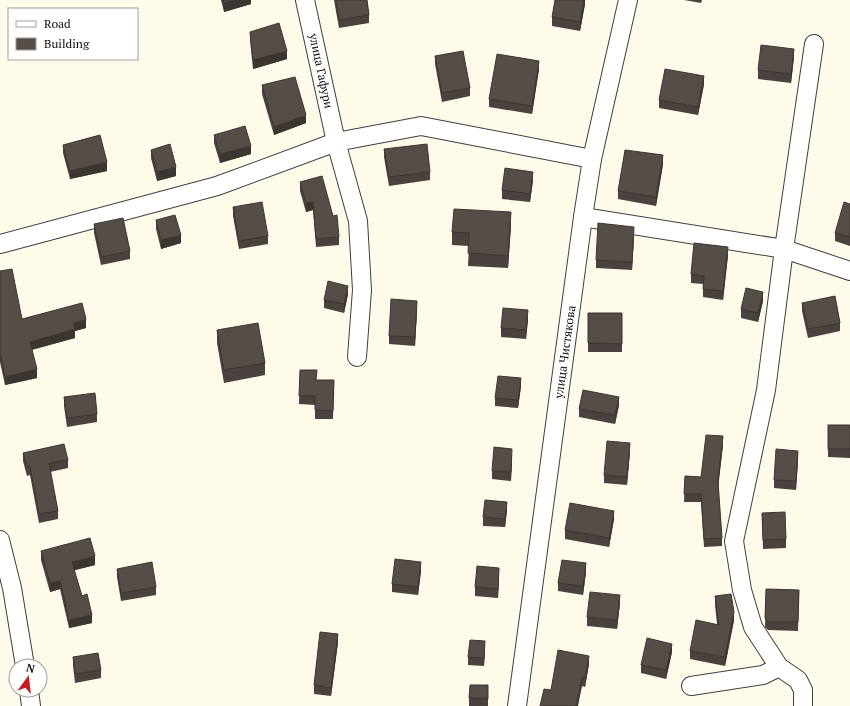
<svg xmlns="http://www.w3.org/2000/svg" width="850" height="706" font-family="'PT Serif',serif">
<rect width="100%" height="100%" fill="#fffbeb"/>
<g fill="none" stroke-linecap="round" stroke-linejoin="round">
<defs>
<g id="minor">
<path d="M305 0 336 142 358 221 362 290 357 357"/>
<path d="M583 217 784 249 850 271"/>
<path d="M0 244 217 186 336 142 421 126 592 159"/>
<path d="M0 540 12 588 25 666"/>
<path d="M691 686 763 675 779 667"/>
<path d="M29 690 31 706"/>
<path d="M517 706 583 217 592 159 628 0"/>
<path d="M803 706V690L798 680 779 667 753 627 742 590 734 541 766 390 784 249 814 44"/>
</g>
</defs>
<use href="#minor" stroke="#3f3f3f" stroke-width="20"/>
<use href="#minor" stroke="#fff" stroke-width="18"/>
</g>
<g fill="#49423e">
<path d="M221 0H251V4L224 12Z"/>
<path d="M334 0H367L369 15V23L339 28Z"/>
<path d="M585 0V4L580 31 552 26V17Z"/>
<path d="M684 0H702L701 3Z"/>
<path d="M250 32 287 59 253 69 250 40Z"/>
<path d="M435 56 470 88V96L442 102 435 64Z"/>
<path d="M794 57 791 83 758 79V70Z"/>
<path d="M539 69 532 114 489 107V99Z"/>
<path d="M704 84 698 115 659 108V100Z"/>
<path d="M262 85 306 123 274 135 262 94Z"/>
<path d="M214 135 251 154 220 163 214 143Z"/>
<path d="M63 145 107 171 70 179 63 153Z"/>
<path d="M384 149 430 172V180L389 186 384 157Z"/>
<path d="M151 150 176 176 157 181 151 158Z"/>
<path d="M663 164 656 206 618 199V191Z"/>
<path d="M533 180 530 202 502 199V190Z"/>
<path d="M300 182 339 237V245L316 247 313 210 306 212 300 191Z"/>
<path d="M850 204V246L835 241V233Z"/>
<path d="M233 207 268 236V244L239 249 233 216Z"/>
<path d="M156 220 181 243 161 249 156 229Z"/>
<path d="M94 224 130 251V259L101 265 94 233Z"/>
<path d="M511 225 508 268 468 266 469 246 452 245V232Z"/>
<path d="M634 236 632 270 596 268V260Z"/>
<path d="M728 255 723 300 703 297V284L691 283V274Z"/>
<path d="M0 271 22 319 86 328 75 331V338L32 350 37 378 5 385 0 362Z"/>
<path d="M348 294 344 313 324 308V300Z"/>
<path d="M763 301 758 322 741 318V309Z"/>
<path d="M802 303 840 323V331L808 338 802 311Z"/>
<path d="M417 309 415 346 389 344V336Z"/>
<rect x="588" y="313" width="34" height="39"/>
<path d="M528 319 526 339 501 337V328Z"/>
<path d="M217 330 265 363V375L224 383 217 343Z"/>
<path d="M300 370 317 380H334L333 419H315V405L299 404Z"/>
<path d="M521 386 518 408 495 406V398Z"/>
<path d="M64 397 97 414V422L67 427 64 406Z"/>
<path d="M619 405 615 424 579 417V409Z"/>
<path d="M828 425H850V458L828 457Z"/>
<path d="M723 445 718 486 722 538V546L704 547 701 502H684L685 476 701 477Z"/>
<path d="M630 451 627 485 604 483V475Z"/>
<path d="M23 453 68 460V468L50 472 58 511V519L39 523 30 475 27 476 23 461Z"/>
<path d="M512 457 511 481 492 479V471Z"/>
<path d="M798 459 796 490 774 488V480Z"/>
<path d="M507 510 505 527 483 526V517Z"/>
<path d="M762 513 786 539V548L763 549Z"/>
<path d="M614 519 609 547 565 539V530Z"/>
<path d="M41 551 95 565 74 570 82 596 92 623 69 628 60 589 50 592 41 560Z"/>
<path d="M117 569 156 587V595L121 601 117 577Z"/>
<path d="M421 571 418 595 392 592V584Z"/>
<path d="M586 572 583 595 558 591V583Z"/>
<path d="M499 577 498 598 475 596V587Z"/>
<path d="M766 589 799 590 798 631 768 630 765 627Z"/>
<path d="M715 596 734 620 725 666 690 659V651L717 624 715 605Z"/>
<path d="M620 603 617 629 587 626V617Z"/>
<path d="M338 642 331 696 314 694V685Z"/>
<path d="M485 649 484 666 468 665V657Z"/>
<path d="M672 652 666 679 641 673V665Z"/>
<path d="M73 657 101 670V678L75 683 73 665Z"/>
<path d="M589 664 585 687 582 686 551 690Z"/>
<path d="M488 694V706H469V698Z"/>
</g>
<g fill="#3c3632">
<path d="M236 0H251V4L224 12V3Z"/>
<path d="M584 0H585V4L580 31V22Z"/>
<path d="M794 49V57L791 83V74Z"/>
<path d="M287 51V59L253 69V60Z"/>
<path d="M539 61V69L532 114V106Z"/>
<path d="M704 76V84L698 115V107Z"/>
<path d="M306 115V123L274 135V127Z"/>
<path d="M251 146V154L220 163V154Z"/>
<path d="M663 155V164L656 206V197Z"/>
<path d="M107 162V171L70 179V171Z"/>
<path d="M176 167V176L157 181V172Z"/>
<path d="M533 172V180L530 202V194Z"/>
<path d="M313 202V210L306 212V203Z"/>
<path d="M511 212V225L508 268V256Z"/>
<path d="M634 227V236L632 270V262Z"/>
<path d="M181 235V243L161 249V240Z"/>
<path d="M728 247V255L723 300V291Z"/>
<path d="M348 286V294L344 313V304Z"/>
<path d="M763 292V301L758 322V313Z"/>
<path d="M417 301V309L415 346V337Z"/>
<path d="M528 310V319L526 339V330Z"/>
<path d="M86 319V328L75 331V338L30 350V342L73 323Z"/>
<path d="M37 369V378L5 385V377Z"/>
<path d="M521 378V386L518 408V400Z"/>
<path d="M619 397V405L615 424V415Z"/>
<path d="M723 436V445L718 489V481Z"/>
<path d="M630 443V451L627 485V477Z"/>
<path d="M512 449V457L511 481V472Z"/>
<path d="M798 451V459L796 490V481Z"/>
<path d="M507 502V510L505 527V519Z"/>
<path d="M614 511V519L609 547V538Z"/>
<path d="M95 556V565L72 571V562Z"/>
<path d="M421 562V571L418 595V587Z"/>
<path d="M586 563V572L583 595V586Z"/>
<path d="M499 568V577L498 598V589Z"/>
<path d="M60 581V589L50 592V583Z"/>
<path d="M620 595V603L617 629V620Z"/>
<path d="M734 612V620L725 666V657Z"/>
<path d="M92 615V623L69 628V620Z"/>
<path d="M338 634V642L331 696V688Z"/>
<path d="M485 641V649L484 666V658Z"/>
<path d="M672 644V652L666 679V670Z"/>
<path d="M589 656V664L585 687V678Z"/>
<path d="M582 678V686L578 706H576Z"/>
</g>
<g fill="#554d48" stroke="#3c3632">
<path d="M223 0H236L224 3Z"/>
<path d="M336 0H367L369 15 339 20Z"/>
<path d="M555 0H584L580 22 552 17Z"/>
<path d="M279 23 287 51 253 60 250 32Z"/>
<path d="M761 45 794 49 791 74 758 70Z"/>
<path d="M463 51 470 88 442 93 435 56Z"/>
<path d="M497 54 539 61 532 106 489 99Z"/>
<path d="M665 69 704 76 698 107 659 100Z"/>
<path d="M295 77 306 115 274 127 262 85Z"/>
<path d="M245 126 251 146 220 154 214 135Z"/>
<path d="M100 135 107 162 70 171 63 145Z"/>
<path d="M170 144 176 167 157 172 151 150Z"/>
<path d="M427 144 430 172 389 177 384 149Z"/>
<path d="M625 150 663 155 656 197 618 191Z"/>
<path d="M505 168 533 172 530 194 502 190Z"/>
<path d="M322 176 333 216 337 215 339 237 316 239 313 202 306 203 300 182Z"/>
<path d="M262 202 268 236 239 241 233 207Z"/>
<path d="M844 202 850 204V237L835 233Z"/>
<path d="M454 209 511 212 508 256 468 253 469 233 452 232Z"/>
<path d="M175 215 181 235 161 240 156 220Z"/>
<path d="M123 218 130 251 101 257 94 224Z"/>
<path d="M598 223 634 227 632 262 596 260Z"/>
<path d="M694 243 728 247 723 291 703 289 704 276 691 274Z"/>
<path d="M12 269 22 319 82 303 86 319 73 323 75 329 30 342 37 369 5 377 0 353V271Z"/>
<path d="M328 281 348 286 344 304 324 300Z"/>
<path d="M746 288 763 292 758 313 741 309Z"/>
<path d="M835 296 840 323 808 329 802 303Z"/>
<path d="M391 299 417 301 415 337 389 336Z"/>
<path d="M503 308 528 310 526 330 501 328Z"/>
<path d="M588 313H622V344L588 343Z"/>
<path d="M258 323 265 363 224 370 217 330Z"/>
<path d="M300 370H317L316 380H334L333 411 315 410V396H299Z"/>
<path d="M498 376 521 378 518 400 495 398Z"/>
<path d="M583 390 619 397 615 415 579 409Z"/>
<path d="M95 393 97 414 67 418 64 397Z"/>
<rect x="828" y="425" width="22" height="24"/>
<path d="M706 435 723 436 718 481 722 538 704 539 701 494H684L685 476 701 477Z"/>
<path d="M607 441 630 443 627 477 604 475Z"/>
<path d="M64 444 68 460 49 463 58 511 39 514 30 467H27L23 453Z"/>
<path d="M494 447 512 449 511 472 492 471Z"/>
<path d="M776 449 798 451 796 481 774 480Z"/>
<path d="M485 500 507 502 505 519 483 517Z"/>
<path d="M570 503 614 511 609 538 565 530Z"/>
<path d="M785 512 786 539 763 540 762 513Z"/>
<path d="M90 538 95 556 72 562 82 596 87 594 92 615 69 620 60 581 50 583 41 551Z"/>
<path d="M395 559 421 562 418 587 392 584Z"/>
<path d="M562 560 586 563 583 586 558 583Z"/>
<path d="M152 562 156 587 121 593 117 569Z"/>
<path d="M477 566 499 568 498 589 475 587Z"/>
<path d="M766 589 799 590 798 622H768L765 618Z"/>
<path d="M590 592 620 595 617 620 587 617Z"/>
<path d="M731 594 734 612 725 657 690 651 696 620 719 625 715 596Z"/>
<path d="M320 632 338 634 331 688 314 685Z"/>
<path d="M647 638 672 644 666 670 641 665Z"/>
<path d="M470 640 485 641 484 658 468 657Z"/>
<path d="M558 650 589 656 585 678H582L576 706H540L544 689 551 690Z"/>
<path d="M98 653 101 670 75 674 73 657Z"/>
<path d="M470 685H488V699L469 698Z"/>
</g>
<g text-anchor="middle" stroke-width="4" stroke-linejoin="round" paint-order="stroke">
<g font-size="12" fill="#0c0c0c" stroke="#fff">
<text transform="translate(321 71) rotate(78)" y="4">улица Гафури</text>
<text transform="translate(565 352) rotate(-82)" y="4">улица Чистякова</text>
</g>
</g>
<rect x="8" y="8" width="130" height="52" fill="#ffffff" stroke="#9e9e9e"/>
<rect x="16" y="21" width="20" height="6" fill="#ffffff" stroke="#9e9e9e"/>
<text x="44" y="28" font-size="12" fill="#0c0c0c">Road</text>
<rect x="16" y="38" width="20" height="12" fill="#554d48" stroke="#9e9e9e"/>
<text x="44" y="48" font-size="12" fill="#0c0c0c">Building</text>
<g transform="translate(28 678) rotate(15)"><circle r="19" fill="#ffffff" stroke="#9e9e9e"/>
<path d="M0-3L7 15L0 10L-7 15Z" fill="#c41c20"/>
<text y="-6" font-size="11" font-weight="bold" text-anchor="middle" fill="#0c0c0c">N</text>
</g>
</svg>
